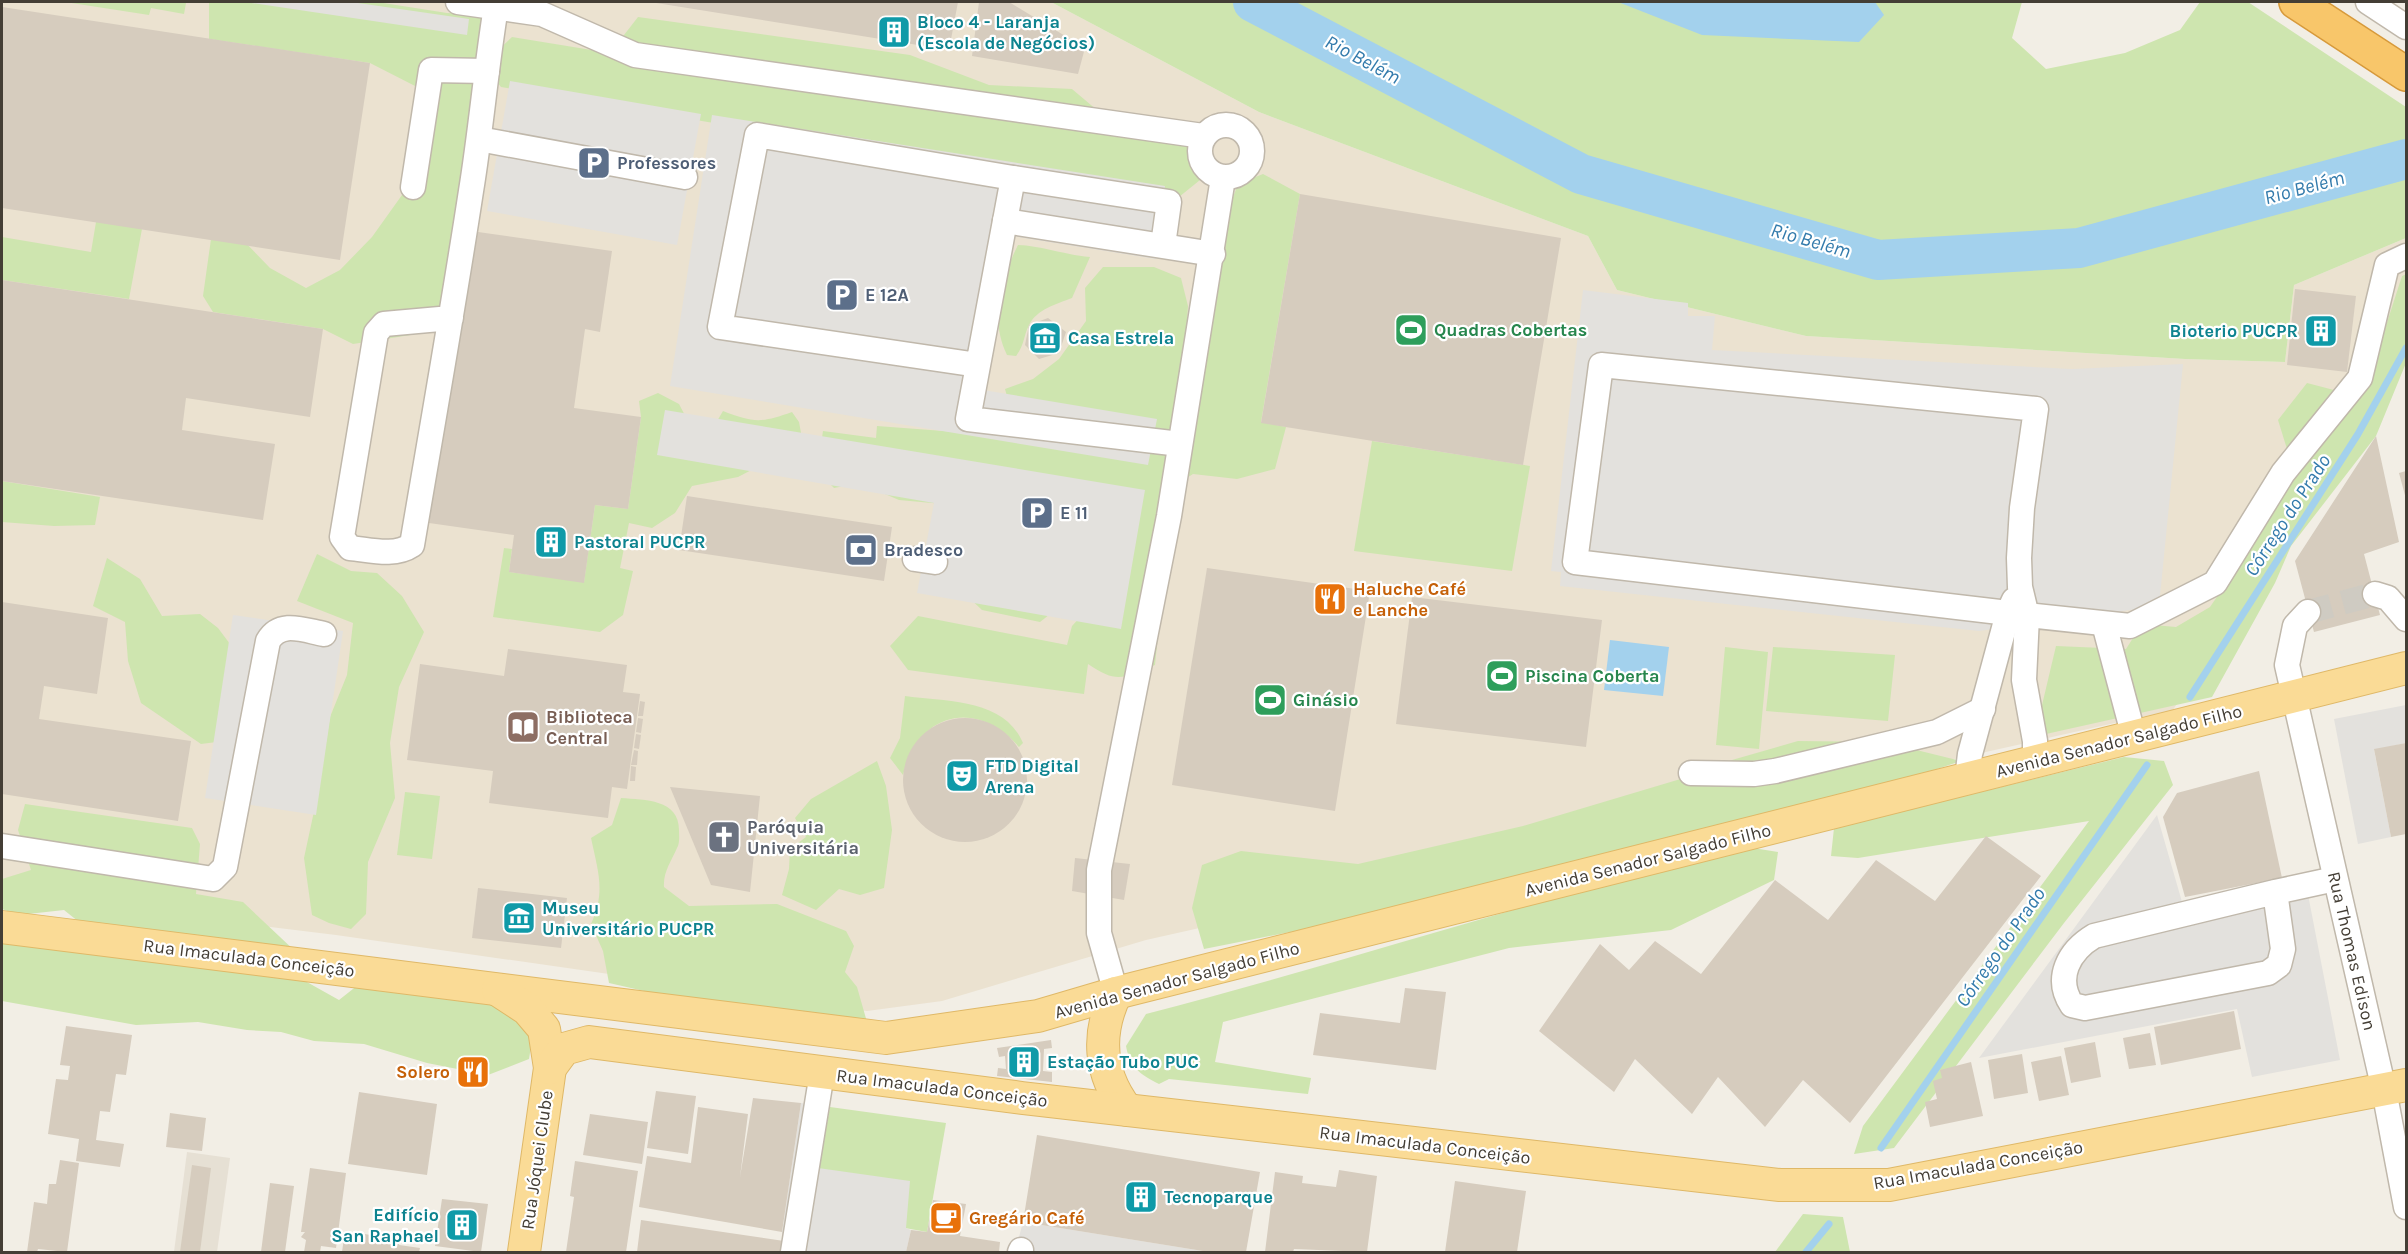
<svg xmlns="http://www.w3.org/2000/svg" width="2408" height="1254" font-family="Karla,sans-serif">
<rect width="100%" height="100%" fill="#f2eee5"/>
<path fill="#e6e0d4" d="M187 1152 230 1158 217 1252H174Z"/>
<path fill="#ebe2d0" d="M2 2H1051L1259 112 1588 236 1617 290 1806 336 2185 359 2285 362 2294 285 2406 238V274L2402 276 2378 375 2173 710 1146 940 942 1001 867 1011 336 935 2 894Z"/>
<g fill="#cee5af">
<path d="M65 2H177L186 3 184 14 151 8 149 15Z"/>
<path d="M209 2H377L447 13 479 14 490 32 476 91 440 325 417 334 353 344 323 329 213 312 203 296 211 239 241 238 270 268 306 288 340 270 372 237 402 195 417 87 370 63 209 39Z"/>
<path d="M1051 2H2022L2012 38 2046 69 2125 53 2180 30 2200 2H2248L2406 107V238L2294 285 2285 362 2185 359 1806 336 1617 290 1588 236 1259 112Z"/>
<path d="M638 17 910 55 989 85 1072 89 1104 116 1195 144 1205 176 1174 201 501 87 492 76 494 54 512 37 610 53Z"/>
<path d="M1263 174 1300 194 1261 422 1286 427 1275 469 1237 479 1193 474 1182 481 1161 606 1155 665C1123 677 1119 685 1088 664L1084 694 908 670 890 646 918 616 1067 645 1072 626 1084 613 1068 600 1040 622 982 610 947 577 943 504 899 500 859 483 834 488 817 471 823 431 876 438 877 426 997 435 1010 407 1005 389 1033 379 1059 359 1086 321 1085 288 1103 267H1154L1181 278 1188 306 1182 392 1229 208 1238 184Z"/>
<path d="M98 210 144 218 129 299 2 280V237L91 252Z"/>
<path d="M1018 245C1043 246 1065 255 1090 257L1072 298C1057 304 1037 309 1029 325 1023 337 1025 344 1016 356L1007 355C989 318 1001 279 1018 245Z"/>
<path d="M2406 274V363L2376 436 2291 546 2275 583 2212 697 2046 734 2038 722 2056 646 2126 649 2142 624 2176 627 2210 607 2249 550 2287 449 2278 420 2307 383 2357 396 2372 369 2402 276Z"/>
<path d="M658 393 679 404 692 429 713 428 723 411C754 423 761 423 792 412L799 422 804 449 767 462 738 477 692 486 675 513 652 528 629 523 620 568 633 571 623 615 600 632 493 617 504 548 512 549 509 572 584 582 595 505 628 509 641 417 639 401Z"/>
<path d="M1372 441 1530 466 1512 571 1354 551Z"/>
<path d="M2 481 100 497 95 525 54 526 2 522Z"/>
<path d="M317 554 351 571 377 573 402 596 424 632 399 687 390 743 395 798 368 862 366 914 351 929 329 923 312 915 304 858 319 788 330 717 347 675 353 623 297 601Z"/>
<path d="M107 558 140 579 162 616 200 614 218 628 236 652 240 739 201 744 141 703 128 661 125 622 93 606Z"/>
<path d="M1725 647 1768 652 1759 749 1716 745Z"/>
<path d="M1773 647 1895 655 1888 721 1766 711Z"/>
<path d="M905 696C946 702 1004 698 1023 743L1019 747C977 698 918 712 903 775L890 758 900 738Z"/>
<path d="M1798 741 1884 742 1961 761 1880 788 1375 915 1204 949 1192 908 1202 865 1241 851 1358 864 1523 826 1704 772 1732 760Z"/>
<path d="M2124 757 2164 761 2173 785 2064 923 1894 1148 1854 1154 1863 1126 2089 821 1858 858 1831 856 1834 828Z"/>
<path d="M877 761 886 786 892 830 884 888 860 895 839 889 816 910 782 895 789 869 790 849 806 837 795 818 811 799Z"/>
<path d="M405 792 440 796 432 859 397 855Z"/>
<path d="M621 798C645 800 679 799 679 830 679 836 680 843 677 848 671 862 663 872 664 887L689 906 777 904 846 931 854 946 845 972 857 987 867 1022 779 1013 714 1000 653 993 609 983 603 951 591 924C606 892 598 871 591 838L612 825Z"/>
<path d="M25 804 192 828 200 844 196 894 243 902 297 953 89 930 64 910 19 915 2 909V879L31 870 18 830Z"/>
<path d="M1753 848 1778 852 1774 880 1671 930 1509 948 1223 1022 1215 1062 1311 1078 1308 1094 1169 1079 1159 1084C1140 1074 1130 1068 1126 1046L1146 1014C1349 962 1548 893 1753 848Z"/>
<path d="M2 929 216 970 305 981 339 1000 358 985 502 1006 533 1034 529 1059 488 1075 427 1063 364 1044 314 1041 281 1032 247 1030 198 1022 136 1025 2 1001Z"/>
<path d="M830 1107 946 1123 927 1232 905 1228 818 1168Z"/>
<path d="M1803 1214 1843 1217 1850 1252H1775Z"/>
</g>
<g fill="#e3e1dd">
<path d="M245 2H351L469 19 467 35Z"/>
<path d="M510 81 701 114 677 245 487 211Z"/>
<path d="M712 115 1165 186 1156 259 1012 236 983 390 1157 419 1148 465 670 386Z"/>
<path d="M1583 290 1688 303V316H1715L1712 350 2072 369 2183 364 2159 606 1979 631 1560 586 1561 572 1551 571Z"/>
<path d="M665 410 1145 490 1121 629 917 593 934 503 657 455Z"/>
<path d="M233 615 343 631 316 815 205 798Z"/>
<path d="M2406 705V743L2374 750 2391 837 2358 844 2334 719Z"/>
<path d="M2157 815 2182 902 2305 879 2340 1060 2252 1077 2237 1009 1979 1058Z"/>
<path d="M801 1103 830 1107 818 1168 910 1181 906 1228 911 1230 906 1252H783L782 1232Z"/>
<path d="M1023 1222 1209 1252H1015Z"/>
</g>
<g fill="#a3d1ed">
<path d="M1618 2H1875L1884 15 1859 42 1702 35Z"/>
<path d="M1610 640 1669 647 1663 696 1604 690Z"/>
</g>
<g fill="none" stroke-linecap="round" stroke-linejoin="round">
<g stroke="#a3d1ed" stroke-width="7">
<path d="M2190 697 2358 434 2406 348"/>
<path d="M1881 1148 2147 765"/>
<path d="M1806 1252 1829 1224"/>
</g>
<path stroke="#a3d1ed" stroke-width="40" d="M1253 2 1581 174 1878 260 2079 248 2406 159"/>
</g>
<g fill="#d6ccbe">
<path d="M650 2H958L949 50Z"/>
<path d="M979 2H1009L1085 48 1078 74 972 56Z"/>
<path d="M2 7 370 63 340 260 2 208Z"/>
<path d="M1300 194 1561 238 1523 465 1261 423Z"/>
<path d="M471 231 612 251 600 332 585 329 574 408 641 417 628 509 595 505 584 583 509 572 514 535 429 523Z"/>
<path d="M2 280 323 329 310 417 186 398 182 430 275 444 263 520 2 481Z"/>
<path d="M2295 289 2356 296 2347 372 2287 365Z"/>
<path d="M1048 318 1066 332 1059 353 1039 359 1025 345 1029 325Z"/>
<path d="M2376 436 2399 542 2364 554 2380 615 2314 632 2295 561Z"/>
<path d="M2406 471V499L2399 473Z"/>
<path d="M687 496 892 527 884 581 679 550Z"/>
<path d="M1207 568 1370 591 1335 811 1172 785Z"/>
<path d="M1412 597 1602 620 1586 747 1396 724Z"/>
<path d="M2 602 108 618 97 694 44 686 39 719 191 741 178 821 2 794Z"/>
<path d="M508 649 627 665 623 692 640 694 627 789 612 787 608 818 489 803 493 771 407 760 420 664 504 676Z"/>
<path d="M640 701 645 702 643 716H638Z"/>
<circle cx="965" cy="780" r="62"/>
<path d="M638 718 643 719 641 733 636 732Z"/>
<path d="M636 734 641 735 639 749 634 748Z"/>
<path d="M2406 743V834L2391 837 2374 749Z"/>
<path d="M634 750 638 751 637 765H631Z"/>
<path d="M631 766 636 767 635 781H630Z"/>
<path d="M2259 771 2282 878 2185 897 2163 817 2177 793Z"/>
<path d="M670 787 760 796 750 892 711 885Z"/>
<path d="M1986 836 2041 876 1850 1123 1803 1080 1765 1127 1718 1077 1692 1114 1635 1059 1614 1092 1539 1031 1600 944 1629 970 1655 941 1701 974 1775 880 1828 920 1876 860 1935 901Z"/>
<path d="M1075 858 1130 864 1124 900 1072 891Z"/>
<path d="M478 888 567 898 561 948 472 938Z"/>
<path d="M1405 988 1446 992 1436 1070 1313 1055 1320 1013 1400 1023Z"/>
<path d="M2234 1011 2241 1049 2161 1065 2154 1027Z"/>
<path d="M66 1026 132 1035 126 1075 116 1074 110 1112 100 1111 96 1140 124 1144 120 1167 76 1161 79 1139 48 1134 56 1079 68 1080 70 1066 60 1065Z"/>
<path d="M2150 1033 2156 1065 2129 1069 2123 1038Z"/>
<path d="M1051 1040 1052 1048 1044 1049 1043 1071 1052 1072V1082L997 1076 998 1068 1006 1069 1005 1056 999 1057 997 1048Z"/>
<path d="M2095 1042 2101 1077 2071 1083 2064 1048Z"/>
<path d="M2022 1054 2028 1093 1994 1099 1988 1060Z"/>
<path d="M2061 1056 2069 1095 2039 1101 2031 1062Z"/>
<path d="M1971 1062 1983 1116 1930 1127 1925 1102 1937 1099 1933 1081 1942 1078 1940 1070Z"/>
<path d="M656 1091 696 1096 688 1154 647 1148Z"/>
<path d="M359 1092 437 1104 427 1175 348 1164Z"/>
<path d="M753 1098 801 1103 782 1232 639 1207 647 1156 691 1163 698 1107 748 1114 740 1177Z"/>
<path d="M170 1113 206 1118 202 1151 166 1147Z"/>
<path d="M590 1114 648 1122 642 1164 583 1155Z"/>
<path d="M1037 1135 1260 1172 1246 1252H1209L1023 1222Z"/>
<path d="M60 1160 79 1163 67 1252 38 1249 37 1252H27L34 1202 47 1204 49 1184H56Z"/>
<path d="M575 1161 638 1171 626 1252H566L574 1197 570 1196Z"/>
<path d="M192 1165 211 1168 200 1252H180Z"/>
<path d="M310 1168 346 1173 336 1248 321 1246 320 1252H304L306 1240 301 1237 305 1232H301Z"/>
<path d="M1339 1170 1377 1176 1367 1252 1294 1249 1293 1252H1265L1275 1172 1303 1176 1302 1183 1336 1187Z"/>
<path d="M1455 1181 1526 1191 1517 1252H1445Z"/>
<path d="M270 1183 294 1186 285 1252H261Z"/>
<path d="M442 1199 488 1204 481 1252 435 1246Z"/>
<path d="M933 1200 966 1204 960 1236 1000 1242 999 1252H906L911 1230 927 1232Z"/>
<path d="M641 1220 784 1241 783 1252H637Z"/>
<path d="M364 1234 400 1239 399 1245 420 1248 419 1252H342L344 1238 363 1241Z"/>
</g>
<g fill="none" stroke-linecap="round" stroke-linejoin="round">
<path stroke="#cfcbc2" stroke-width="24" stroke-dasharray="24 12" stroke-linecap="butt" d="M2308 612 2375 594"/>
<defs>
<g id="minor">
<path d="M458 2 542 14 635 55 1203 136"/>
<path d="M2368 2 2406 27"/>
<circle cx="1226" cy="151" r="26"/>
<path d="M479 139 685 177"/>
<path d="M1013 178 1169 202 1163 245"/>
<path d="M413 187 431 70 487 71"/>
<path d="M1005 221 1213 254"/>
<path d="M451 318 384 324 376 333 342 537 350 548C371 550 394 557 412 545 432 427 453 309 471 191 481 130 486 68 496 7"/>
<path d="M978 365 720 327 757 135 1013 178 968 419 1180 444"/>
<path d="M915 559 935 562"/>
<path d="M2375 594 2388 598 2406 619"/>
<path d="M2308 612 2295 626 2287 665 2384 1090 2406 1207"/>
<path d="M2104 624 2134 737"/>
<path d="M2035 762V741L2024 680 2027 616 2020 587 2019 558 2022 508 2036 409 1601 365 1575 562 2008 613 2130 626 2215 583 2283 473 2360 378 2387 265 2406 256"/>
<path d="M1691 773 1754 774 1775 771 1937 732 1983 709"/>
<path d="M1967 779 1970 754 2008 613 2014 600"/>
<path d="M2 846 213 879 225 867 268 641C280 620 303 630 324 634"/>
<path d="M2275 892 2283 949 2279 965 2268 973 2085 1008 2072 1005C2054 978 2069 951 2094 936L2275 892 2335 879"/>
<path d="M1116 993 1099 933V870L1169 516 1223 178"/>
<path d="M793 1252 822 1073"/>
<path d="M1020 1252 1021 1250"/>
</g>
<g id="major">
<path d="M2 927 886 1038 1038 1016 1116 993 2406 668"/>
<path d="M498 990 527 1009 544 1029 550 1068 524 1252"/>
<path d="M1116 993C1096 1034 1099 1074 1127 1110"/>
<path d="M550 1068 564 1049 589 1042 1022 1098 1780 1185H1889L2406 1085"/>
</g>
<path id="highway" d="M2296 2 2406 74"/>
</defs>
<use href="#minor" stroke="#c0b8ab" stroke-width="27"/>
<use href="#major" stroke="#dfb867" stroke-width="34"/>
<use href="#highway" stroke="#d79a3b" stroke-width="36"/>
<use href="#minor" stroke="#fff" stroke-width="24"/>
<use href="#major" stroke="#fadb96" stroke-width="32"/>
<use href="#highway" stroke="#f8c66a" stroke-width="33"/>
</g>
<defs>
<symbol id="building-square" viewBox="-11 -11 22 22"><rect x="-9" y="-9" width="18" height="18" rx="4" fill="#0f9aa8" stroke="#fff"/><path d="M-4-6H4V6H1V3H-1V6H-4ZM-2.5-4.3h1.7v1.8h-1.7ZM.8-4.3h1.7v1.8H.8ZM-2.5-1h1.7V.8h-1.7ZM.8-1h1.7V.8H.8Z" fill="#fff"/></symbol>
<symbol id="parking-square" viewBox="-11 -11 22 22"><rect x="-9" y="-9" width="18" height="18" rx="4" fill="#5c6f8a" stroke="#fff"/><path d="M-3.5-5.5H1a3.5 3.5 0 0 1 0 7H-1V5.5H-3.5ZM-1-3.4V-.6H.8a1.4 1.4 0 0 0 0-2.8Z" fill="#fff"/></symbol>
<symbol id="stadium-square" viewBox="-11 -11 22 22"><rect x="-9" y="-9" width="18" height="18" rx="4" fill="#2e9e5b" stroke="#fff"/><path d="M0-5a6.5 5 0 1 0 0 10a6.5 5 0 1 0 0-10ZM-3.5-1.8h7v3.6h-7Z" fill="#fff"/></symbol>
<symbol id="museum-square" viewBox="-11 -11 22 22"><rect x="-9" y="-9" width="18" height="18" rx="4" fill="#0f9aa8" stroke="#fff"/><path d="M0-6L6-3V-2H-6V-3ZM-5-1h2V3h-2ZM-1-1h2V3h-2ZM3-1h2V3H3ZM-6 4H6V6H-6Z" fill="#fff"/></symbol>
<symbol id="bank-square" viewBox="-11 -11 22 22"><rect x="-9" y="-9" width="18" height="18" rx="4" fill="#5c6f8a" stroke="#fff"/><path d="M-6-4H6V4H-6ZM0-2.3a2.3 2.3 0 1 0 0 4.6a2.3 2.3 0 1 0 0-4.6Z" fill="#fff"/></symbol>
<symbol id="restaurant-square" viewBox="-11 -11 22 22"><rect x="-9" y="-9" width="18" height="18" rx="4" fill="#e8710a" stroke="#fff"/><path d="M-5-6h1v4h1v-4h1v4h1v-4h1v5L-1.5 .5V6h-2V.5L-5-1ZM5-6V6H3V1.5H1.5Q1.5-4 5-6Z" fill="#fff"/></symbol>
<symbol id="library-square" viewBox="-11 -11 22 22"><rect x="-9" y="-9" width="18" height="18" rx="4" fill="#8d6e63" stroke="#fff"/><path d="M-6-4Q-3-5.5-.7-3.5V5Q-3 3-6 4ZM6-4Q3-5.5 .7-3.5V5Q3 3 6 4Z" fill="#fff"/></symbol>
<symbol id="theatre-square" viewBox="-11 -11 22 22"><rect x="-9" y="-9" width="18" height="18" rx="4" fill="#0f9aa8" stroke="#fff"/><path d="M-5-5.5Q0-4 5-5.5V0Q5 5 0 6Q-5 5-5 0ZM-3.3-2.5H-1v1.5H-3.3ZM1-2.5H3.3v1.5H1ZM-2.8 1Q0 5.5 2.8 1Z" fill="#fff"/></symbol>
<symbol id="church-square" viewBox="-11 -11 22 22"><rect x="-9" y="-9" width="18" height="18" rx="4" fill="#6b7280" stroke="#fff"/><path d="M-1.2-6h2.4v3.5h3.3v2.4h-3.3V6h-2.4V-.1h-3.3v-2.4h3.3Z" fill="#fff"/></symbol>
<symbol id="cafe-square" viewBox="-11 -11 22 22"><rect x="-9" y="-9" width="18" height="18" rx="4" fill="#e8710a" stroke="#fff"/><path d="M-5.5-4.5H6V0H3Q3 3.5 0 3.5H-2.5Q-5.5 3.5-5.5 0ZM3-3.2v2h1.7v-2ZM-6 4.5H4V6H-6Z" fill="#fff"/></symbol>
</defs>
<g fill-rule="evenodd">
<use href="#building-square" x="875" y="13" width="38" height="38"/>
<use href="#parking-square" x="575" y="144" width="38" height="38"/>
<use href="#parking-square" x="823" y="276" width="38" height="38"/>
<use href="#stadium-square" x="1392" y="311" width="38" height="38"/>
<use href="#building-square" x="2302" y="312" width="38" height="38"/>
<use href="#museum-square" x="1026" y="319" width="38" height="38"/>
<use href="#parking-square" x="1018" y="494" width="38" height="38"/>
<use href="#building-square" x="532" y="523" width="38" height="38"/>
<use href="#bank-square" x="842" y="531" width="38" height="38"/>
<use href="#restaurant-square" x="1311" y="580" width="38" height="38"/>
<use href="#stadium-square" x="1483" y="657" width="38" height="38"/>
<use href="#stadium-square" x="1251" y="681" width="38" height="38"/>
<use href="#library-square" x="504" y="708" width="38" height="38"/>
<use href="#theatre-square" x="943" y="757" width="38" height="38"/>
<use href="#church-square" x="705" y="818" width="38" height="38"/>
<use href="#museum-square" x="500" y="899" width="38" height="38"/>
<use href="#building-square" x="1005" y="1043" width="38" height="38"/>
<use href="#restaurant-square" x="454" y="1053" width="38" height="38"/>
<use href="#building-square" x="1122" y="1178" width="38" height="38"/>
<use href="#cafe-square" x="927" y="1199" width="38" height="38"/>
<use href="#building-square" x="443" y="1206" width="38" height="38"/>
</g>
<g text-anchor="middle" stroke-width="4.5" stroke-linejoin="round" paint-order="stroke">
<g font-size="18" font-weight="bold" fill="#0d838f" stroke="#fff" text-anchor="start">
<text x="917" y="28">Bloco 4 - Laranja<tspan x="917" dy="21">(Escola de Negócios)</tspan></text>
<text x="2298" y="337" text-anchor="end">Bioterio PUCPR</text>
<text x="1068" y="344">Casa Estrela</text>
<text x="574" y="548">Pastoral PUCPR</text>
<text x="985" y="772">FTD Digital<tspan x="985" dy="21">Arena</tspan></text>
<text x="542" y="914">Museu<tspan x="542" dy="21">Universitário PUCPR</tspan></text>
<text x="1047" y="1068">Estação Tubo PUC</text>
<text x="1164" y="1203">Tecnoparque</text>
<text x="439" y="1221" text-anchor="end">Edifício<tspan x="439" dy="21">San Raphael</tspan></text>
</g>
<g font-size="18" font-weight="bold" fill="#4e5e75" stroke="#fff" text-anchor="start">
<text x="617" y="169">Professores</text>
<text x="865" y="301">E 12A</text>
<text x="1060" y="519">E 11</text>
<text x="884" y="556">Bradesco</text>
</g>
<g font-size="18" font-weight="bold" fill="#27864d" stroke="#fff" text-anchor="start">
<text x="1434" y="336">Quadras Cobertas</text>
<text x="1525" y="682">Piscina Coberta</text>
<text x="1293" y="706">Ginásio</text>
</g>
<g font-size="18" font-weight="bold" fill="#c56008" stroke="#fff" text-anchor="start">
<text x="1353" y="595">Haluche Café<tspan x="1353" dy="21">e Lanche</tspan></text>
<text x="450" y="1078" text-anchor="end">Solero</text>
<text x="969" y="1224">Gregário Café</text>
</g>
<g font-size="18" font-weight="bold" fill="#785e54" stroke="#fff" text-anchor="start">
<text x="546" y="723">Biblioteca<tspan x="546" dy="21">Central</tspan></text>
</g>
<g font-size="18" fill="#443e35" stroke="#fff">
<text transform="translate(2119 741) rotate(-14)" y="6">Avenida Senador Salgado Filho</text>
<text transform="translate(1648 860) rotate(-14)" y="6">Avenida Senador Salgado Filho</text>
<text transform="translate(2352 951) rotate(77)" y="6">Rua Thomas Edison</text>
<text transform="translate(249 958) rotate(7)" y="6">Rua Imaculada Conceição</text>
<text transform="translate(1177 980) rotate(-15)" y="6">Avenida Senador Salgado Filho</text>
<text transform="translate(942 1088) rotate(7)" y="6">Rua Imaculada Conceição</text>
<text transform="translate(1425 1145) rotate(7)" y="6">Rua Imaculada Conceição</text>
<text transform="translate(537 1160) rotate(-82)" y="6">Rua Jóquei Clube</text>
<text transform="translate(1978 1165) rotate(-10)" y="6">Rua Imaculada Conceição</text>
</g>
<g font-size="18" font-weight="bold" fill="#5b616d" stroke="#fff" text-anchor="start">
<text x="747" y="833">Paróquia<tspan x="747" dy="21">Universitária</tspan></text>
</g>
<g font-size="20" font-style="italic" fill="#337bac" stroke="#fff">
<text transform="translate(1363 59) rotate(28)" y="7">Rio Belém</text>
<text transform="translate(2304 187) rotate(-15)" y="7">Rio Belém</text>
<text transform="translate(1811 240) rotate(16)" y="7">Rio Belém</text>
<text transform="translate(2287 515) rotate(-57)" y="7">Córrego do Prado</text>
<text transform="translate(2000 947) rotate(-55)" y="7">Córrego do Prado</text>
</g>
</g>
<rect width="2408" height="1254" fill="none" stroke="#443e35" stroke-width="6"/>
</svg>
